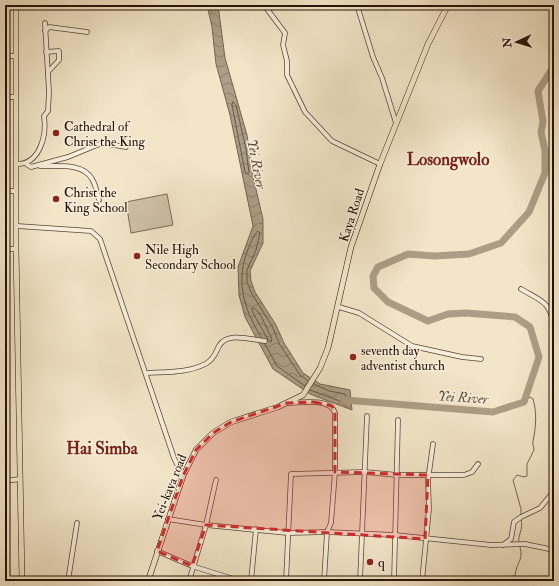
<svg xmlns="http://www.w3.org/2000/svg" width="559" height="586" font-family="'IM FELL Double Pica',serif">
<defs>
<pattern id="water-waves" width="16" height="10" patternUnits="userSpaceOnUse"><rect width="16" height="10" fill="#ac9d86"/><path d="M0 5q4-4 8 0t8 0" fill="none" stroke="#8c7f6c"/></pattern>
</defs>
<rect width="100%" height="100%" fill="#f2e5c8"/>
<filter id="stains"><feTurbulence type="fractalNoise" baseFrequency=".005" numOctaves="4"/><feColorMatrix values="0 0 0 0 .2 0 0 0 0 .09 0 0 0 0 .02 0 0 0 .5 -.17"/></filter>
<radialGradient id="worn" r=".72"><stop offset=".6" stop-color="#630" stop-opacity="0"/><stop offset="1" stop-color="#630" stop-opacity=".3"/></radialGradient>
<path fill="#cfc1a7" stroke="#7a6a56" d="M167 194 173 225 131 233 126 202Z"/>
<path fill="url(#water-waves)" stroke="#766552" d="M207 5H218L225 58 247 135 254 181 263 219V243L250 271 251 281 255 292 276 325 284 343 303 373 320 384 350 390 352 410 310 394 273 369 245 317 239 295 238 267 253 226 230 115 216 64 212 27Z"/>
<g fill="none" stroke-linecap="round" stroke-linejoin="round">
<g stroke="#685846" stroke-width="1">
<path d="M233 102 236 105 246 149 249 172 248 174 245 172 232 105Z"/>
<path d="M254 308 260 314 272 339 271 342 269 341 253 313 252 309Z"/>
<path d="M261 337C243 308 235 279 249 247 251 242 254 234 258 231L260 233 256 250 247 270V282L252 294 272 326 280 345 300 375 308 381"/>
<path d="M265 344 277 366 305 386"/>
<path d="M310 390 340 401 347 402 345 394 329 391 314 384"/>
</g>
<g stroke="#766552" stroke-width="1">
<path d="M521 515V509L513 480 517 475 524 477 527 476V464L534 450C534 446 532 444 533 441 536 427 537 412 533 399L530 397 524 402"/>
<path d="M519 543C517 535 524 531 521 518"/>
<path d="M504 581 505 577 515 576C516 562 524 561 520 547"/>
</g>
<path stroke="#ac9d86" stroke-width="7" d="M342 398 345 400 493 412 524 402 539 357 530 327 515 317 466 313 448 314 428 321 388 302 374 288 373 276 378 267 408 254 434 256 469 254 501 243 529 212 545 173V151L541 132 543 122 538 91 554 66"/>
<defs>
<g id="minor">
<path d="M264 5 285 33 283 45 287 61V75L305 112 332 141 380 164"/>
<path d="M357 5 373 57 382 78 396 123"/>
<path d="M45 31 49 27 87 32"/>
<path d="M46 52 59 51V60L48 72"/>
<path d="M5 56H15"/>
<path d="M5 97H15"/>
<path d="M25 163 31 167 68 157 102 143 126 147"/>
<path d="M16 164C40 165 47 135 44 116L48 111 49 92 45 23"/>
<path d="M40 166C56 167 83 162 92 179 96 185 97 194 99 200"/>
<path d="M5 191H16"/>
<path d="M17 226 91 231 100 239 174 458 183 476"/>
<path d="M5 249H16"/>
<path d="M521 289C541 301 550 301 554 326"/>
<path d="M339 307 359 313 412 346 462 357 481 359"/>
<path d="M147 373C165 372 190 373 207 363 214 359 216 352 219 346 227 331 252 340 265 341"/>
<path d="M287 403C300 403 330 397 335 413V472L331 523 327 532 324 581"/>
<path d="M5 481 20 479"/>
<path d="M168 519 206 525 288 533 327 532 395 535 491 545 525 544 554 550"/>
<path d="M503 545 511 539 514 522 521 517 540 508 554 491"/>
<path d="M157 551 192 566 240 581"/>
<path d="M68 581 77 523"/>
<path d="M189 581 206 525 216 480"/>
<path d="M251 581 256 529"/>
<path d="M286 581 291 474 365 472 397 475H464L472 472 478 464"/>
<path d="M360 581 367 416"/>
<path d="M394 581 398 420"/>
<path d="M422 581 429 509 428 480 433 444"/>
</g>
<g id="major">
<path d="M16 5V249L22 581"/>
<path d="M148 581 183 476 196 450 213 433 231 422 278 407 303 395 320 368 328 348 351 247 380 164 428 44 448 5"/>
</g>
</defs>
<use href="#minor" stroke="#584736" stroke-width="5.5"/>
<use href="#major" stroke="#251205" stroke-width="6"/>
<use href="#minor" stroke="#f7eedb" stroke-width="4"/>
<use href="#major" stroke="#f2e5c8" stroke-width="5"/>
</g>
<path fill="#d62828" fill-opacity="0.2" stroke="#d62828" stroke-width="3" stroke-dasharray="8 5" stroke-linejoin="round" d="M314 402 332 406 335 413V472L428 475 425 539 206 525 192 566 157 551 183 476 196 450 213 433 231 422 287 403Z"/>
<g fill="#8f2418" stroke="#f7eedb" stroke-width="1.5">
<circle cx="56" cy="133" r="4"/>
<circle cx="56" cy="199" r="4"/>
<circle cx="137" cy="256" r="4"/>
<circle cx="353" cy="357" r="4"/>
<circle cx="370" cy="562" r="4"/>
</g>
<g text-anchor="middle" stroke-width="3" stroke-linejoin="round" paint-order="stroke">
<g font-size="13" fill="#251205" stroke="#f7eedb" text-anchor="start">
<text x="64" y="131">Cathedral of<tspan x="64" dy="15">Christ the King</tspan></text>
<text x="64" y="197">Christ the<tspan x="64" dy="15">King School</tspan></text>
<text x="145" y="254">Nile High<tspan x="145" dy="15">Secondary School</tspan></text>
<text x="361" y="355">seventh day<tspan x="361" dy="15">adventist church</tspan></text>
<text x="378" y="567">q</text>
</g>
<g font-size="13" fill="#251205" stroke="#f7eedb">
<text transform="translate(351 215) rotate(-72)" y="5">Kaya Road</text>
<text transform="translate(169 487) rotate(-68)" y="5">Yei-kaya road</text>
</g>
<g font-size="14" font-style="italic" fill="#62513f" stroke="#f7eedb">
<text transform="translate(257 164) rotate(79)" y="5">Yei River</text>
<text transform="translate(463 397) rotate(4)" y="5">Yei River</text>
</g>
<g font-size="17" font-weight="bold" fill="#7a1f14" stroke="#f7eedb">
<text x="448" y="165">Losongwolo</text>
<text x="102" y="454">Hai Simba</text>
</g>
</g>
<rect width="559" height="586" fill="none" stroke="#f2e5c8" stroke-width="20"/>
<rect x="6" y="6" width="547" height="574" fill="none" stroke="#251205" stroke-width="2"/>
<rect x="10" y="10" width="539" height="566" fill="none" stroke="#251205"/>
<g transform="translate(517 42) rotate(266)" stroke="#f7eedb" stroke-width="3" paint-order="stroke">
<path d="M0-3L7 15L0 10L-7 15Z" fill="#251205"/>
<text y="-6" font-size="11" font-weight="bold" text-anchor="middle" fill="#251205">N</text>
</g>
<rect width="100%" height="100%" filter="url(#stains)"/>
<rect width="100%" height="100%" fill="url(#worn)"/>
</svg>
